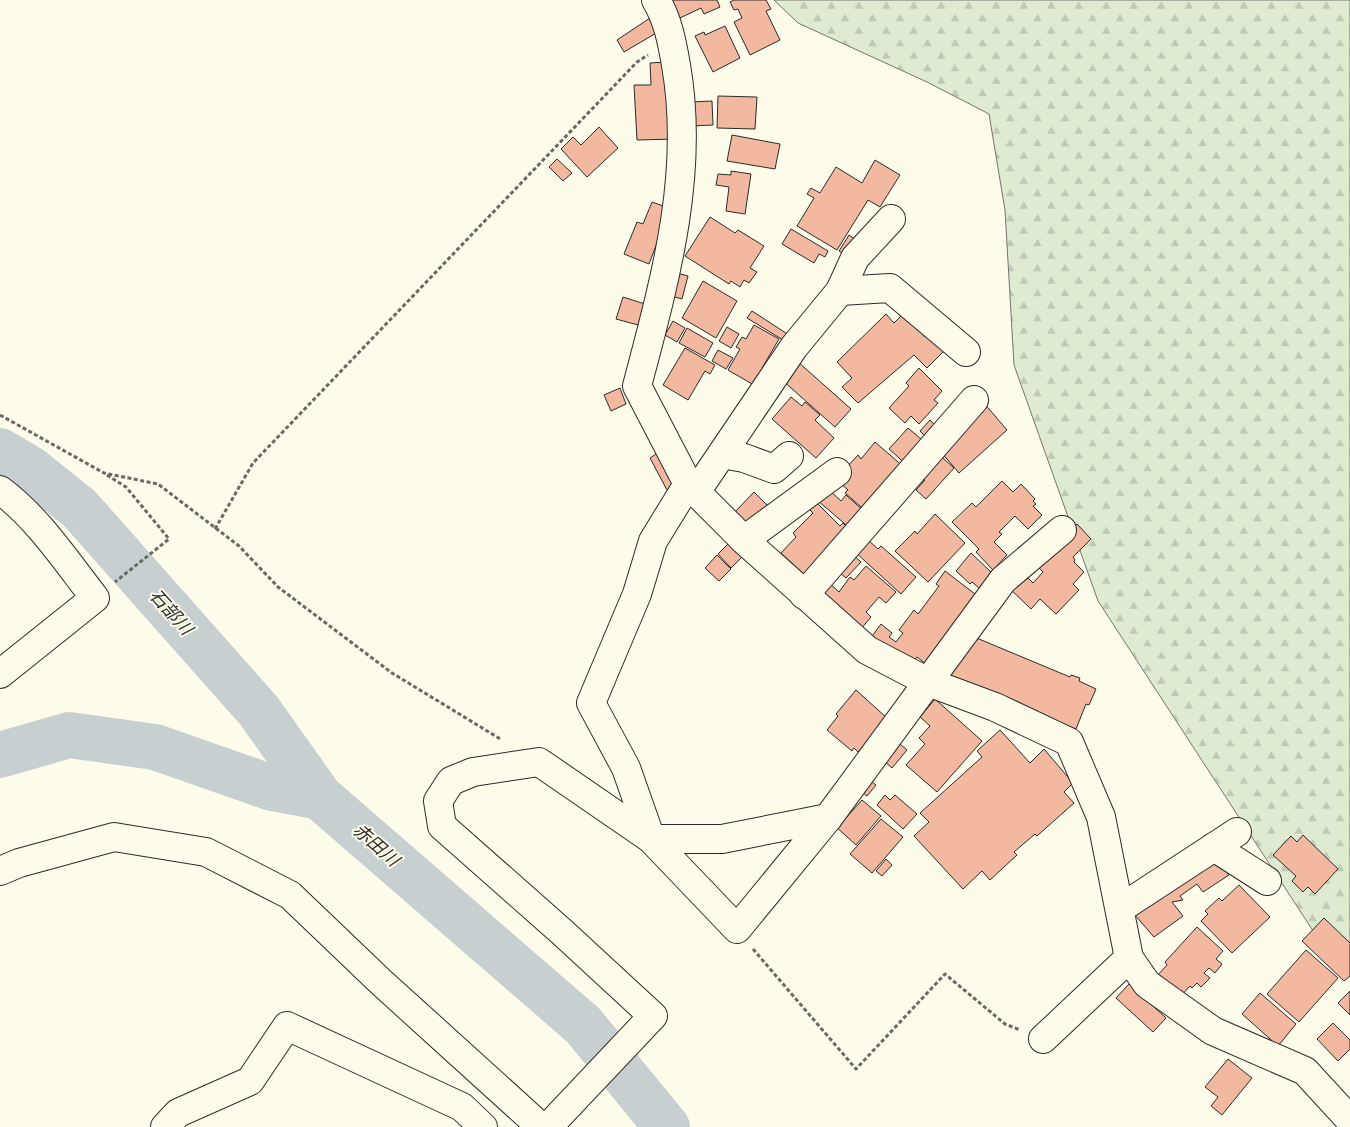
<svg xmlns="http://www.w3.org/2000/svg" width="1350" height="1127" font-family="Raleway,'Noto Sans JP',sans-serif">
<defs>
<pattern id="forest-firs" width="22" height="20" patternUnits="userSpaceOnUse" patternTransform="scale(1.25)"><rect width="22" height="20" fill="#deebd1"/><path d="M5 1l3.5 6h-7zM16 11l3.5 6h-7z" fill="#bfcab4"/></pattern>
</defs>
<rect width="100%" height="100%" fill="#fdfbea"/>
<path fill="url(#forest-firs)" stroke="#74746e" d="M774 0H1350V966L1332 960 1098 601 1014 365 1005 210 989 114 927 82 798 23Z"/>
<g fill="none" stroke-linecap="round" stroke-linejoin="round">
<g stroke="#c7d0d0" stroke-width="46">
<path d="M0 451 29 468 79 508 259 711 320 797"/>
<path d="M0 755 69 735 155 747 272 788 320 797 583 1025 667 1127"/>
</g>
</g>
<g fill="#f2b8a0" stroke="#2b2b2b">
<path d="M671 0H717L720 7 704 14 701 8 680 18Z"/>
<path d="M734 0H766L771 9 766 11 780 40 750 55 734 22 742 18 738 9 734 10 730 2Z"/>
<path d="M650 18 658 32 624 52 617 40Z"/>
<path d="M725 26 740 58 713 72 695 36 704 32 705 35Z"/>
<path d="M667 62 675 139 637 140 634 85H651L650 63Z"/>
<path d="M718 96 757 97 755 129 717 128Z"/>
<path d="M712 101 713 125 692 126 691 102Z"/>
<path d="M599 127 618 148 587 177 561 149 573 137 581 145Z"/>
<path d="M732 135 780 144 775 169 727 161Z"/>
<path d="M557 159 572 173 563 181 549 167Z"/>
<path d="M875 160 900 175 880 207 868 200 837 250 797 226 814 198 807 194 811 188 820 193 836 167 862 183Z"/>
<path d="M731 171 751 174 745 214 726 211 729 187 716 185 718 174 731 175Z"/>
<path d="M652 202 666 207 668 214 649 264 624 254 637 222 643 224Z"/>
<path d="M710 217 735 233 738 230 764 246 750 268 757 272 749 283 744 280 740 287 731 281 729 284 685 256Z"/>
<path d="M791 229 828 251 825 257 819 254 814 263 782 244Z"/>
<path d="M849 235 862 244 852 259 839 251Z"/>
<path d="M677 273 688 276 682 299 671 296Z"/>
<path d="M703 281 737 301 716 338 682 318Z"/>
<path d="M623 297 645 304 638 325 616 319Z"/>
<path d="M752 311 792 337 788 343 747 318Z"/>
<path d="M905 312 922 330 920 332 925 337 928 334 944 351 927 368 914 355 858 403 842 387 852 378 837 362 886 314 894 323Z"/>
<path d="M673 321 685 328 677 342 665 335Z"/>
<path d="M754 325 779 339 762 368 768 371 759 388 728 370 740 349 736 347 742 337 746 339Z"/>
<path d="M727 327 739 334 731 348 719 341Z"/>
<path d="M687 328 713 343 705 357 679 343Z"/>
<path d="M685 348 715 365 710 374 705 371 688 400 663 385Z"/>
<path d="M718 350 733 358 726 369 712 361Z"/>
<path d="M798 362 851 409 835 427 782 380Z"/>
<path d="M919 368 942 391 934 400 938 403 919 424 911 416 905 423 889 408 909 386 906 383Z"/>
<path d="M620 388 626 404 611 411 604 395Z"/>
<path d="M791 397 802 406 805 402 820 415 815 420 834 438 816 458 772 419Z"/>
<path d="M983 402 1007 430 959 473 935 445Z"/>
<path d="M930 420 940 431 930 441 920 431Z"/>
<path d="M908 428 927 444 908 466 889 449Z"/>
<path d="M875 442 905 468 867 512 845 493 848 490 841 484 845 469 858 455 861 459Z"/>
<path d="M934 450 954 468 926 499 916 490 925 480 915 471Z"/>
<path d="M659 452 676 485 667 490 650 458Z"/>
<path d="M1002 481 1013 492 1021 484 1035 499 1033 501 1036 504 1033 506 1042 515 1028 529 1015 516 999 532 1002 534 994 542 1007 555 993 570 976 552 979 549 952 522 972 503 976 507Z"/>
<path d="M827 488 841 501 846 495 866 513 852 530 817 500Z"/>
<path d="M754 492 769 507 748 528 733 514Z"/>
<path d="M817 503 840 526 843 523 852 532 808 578 781 553 796 537 793 533 813 513 810 510Z"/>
<path d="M935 514 965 543 928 582 895 551 915 531 917 534Z"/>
<path d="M1077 524 1091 539 1073 557 1075 560 1074 562 1084 572 1073 584 1079 590 1056 614 1040 599 1031 609 1007 586 1021 571 1033 583 1043 572 1034 563 1048 553Z"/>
<path d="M866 538 878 549 881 546 916 577 901 594 854 551Z"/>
<path d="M730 542 744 555 731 568 718 554Z"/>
<path d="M850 552 861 562 846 578 835 569Z"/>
<path d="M971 553 992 573 979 588 972 582 970 584 956 571Z"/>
<path d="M717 555 731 569 719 581 705 568Z"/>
<path d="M866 566 896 592 886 603 879 597 866 612 871 617 860 630 818 593 828 582 839 592 850 577 854 580Z"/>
<path d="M945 571 979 597 926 664 917 657 911 664 870 639 881 624 892 633 889 637 896 642 903 633 899 630 914 610 918 614 939 586 936 584Z"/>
<path d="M967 634 1070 677 1071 675 1080 678 1079 681 1096 689 1089 705 1086 704 1076 729 949 676Z"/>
<path d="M856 690 888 719 858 752 854 748 852 751 827 730 838 716 836 714Z"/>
<path d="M935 699 982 741 937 792 906 765 925 744 919 738 930 726 920 717Z"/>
<path d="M1000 730 1030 763 1044 749 1073 783 1064 792 1074 803 1037 836 1035 834 1014 852 1017 855 990 880 982 871 963 889 914 836 929 822 920 813 982 757 977 751Z"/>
<path d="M900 744 907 750 892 768 885 762Z"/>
<path d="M871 781 876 785 867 796 862 792Z"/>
<path d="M885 795 890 800 895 795 917 814 903 829 877 805Z"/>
<path d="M862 800 881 816 856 845 834 825 840 818 844 820Z"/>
<path d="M881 819 903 837 872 873 850 854Z"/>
<path d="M1303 835 1338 869 1315 894 1308 887 1303 892 1292 881 1296 876 1273 855 1291 836 1297 842Z"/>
<path d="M1214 855 1229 875 1203 892 1197 884 1180 896 1183 900 1172 902 1183 916 1154 937 1134 914Z"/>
<path d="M886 859 892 865 882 876 876 871Z"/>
<path d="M1239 885 1270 917 1232 953 1201 921 1208 914 1205 911 1219 898 1222 901Z"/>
<path d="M1324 918 1350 943V976L1344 981 1302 941Z"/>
<path d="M1197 927 1223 951 1216 959 1222 964 1215 973 1209 968 1204 973 1210 978 1201 987 1197 983 1192 988 1190 986 1180 997 1157 976 1167 965 1165 962Z"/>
<path d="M1306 950 1338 978 1299 1022 1267 994Z"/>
<path d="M1129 984 1166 1018 1153 1032 1116 998Z"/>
<path d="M1350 991V1015L1338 1003Z"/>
<path d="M1260 993 1296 1024 1278 1046 1242 1014Z"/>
<path d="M1333 1023 1350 1040V1049L1338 1061 1317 1039Z"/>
<path d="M1228 1059 1252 1078 1222 1115 1211 1106 1218 1097 1205 1087Z"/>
</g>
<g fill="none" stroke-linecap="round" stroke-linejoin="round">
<defs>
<g id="minor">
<path d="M656 0C668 20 672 42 676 65 695 174 665 280 637 386L688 484 744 540 867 650 928 682 1003 580 1062 530"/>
<path d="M840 291 890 288 966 352"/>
<path d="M722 454 744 458 774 469 789 456"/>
<path d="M688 484 653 541 637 594 591 703 626 768 651 839 737 929 828 818 928 682 995 707 1069 742 1101 817 1129 958 1147 984 1213 1031 1305 1071 1350 1120"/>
<path d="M0 490C38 518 66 561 95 598L0 674"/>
<path d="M696 492 794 347 840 291 855 258 891 219"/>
<path d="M744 540 837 472"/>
<path d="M804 595 974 400"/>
<path d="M1214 847 1267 881"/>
<path d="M0 871 19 863 114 837 206 852 290 895 381 982 541 1127"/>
<path d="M1121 908 1237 832"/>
<path d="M1043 1039 1129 958"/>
<path d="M165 1127 178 1113 250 1081 287 1026 462 1107 483 1127"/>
<path d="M548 1127 653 1016 562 932 442 826 438 801 451 781 473 772 539 762 651 839H722L828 818"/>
</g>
</defs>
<use href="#minor" stroke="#2b2b2b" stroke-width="30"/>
<g stroke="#6a6964" stroke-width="3" stroke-dasharray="4 2.5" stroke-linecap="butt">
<path d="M0 415 104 473 158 484 239 546 278 587 392 673 502 740"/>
<path d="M107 475 126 487 169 539 115 582"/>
<path d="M215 529 253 463 637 62 648 55"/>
<path d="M753 949 856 1069 945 974 1005 1024 1020 1030"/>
</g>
<use href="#minor" stroke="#fdfbea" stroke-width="28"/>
</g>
<g text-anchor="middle" stroke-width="4" stroke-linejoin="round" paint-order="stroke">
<g font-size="18" font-style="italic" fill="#2b2b2b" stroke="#fdfbea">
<text transform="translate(171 612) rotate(48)" y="6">石部川</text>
<text transform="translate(376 845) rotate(41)" y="6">赤田川</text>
</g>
</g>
</svg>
